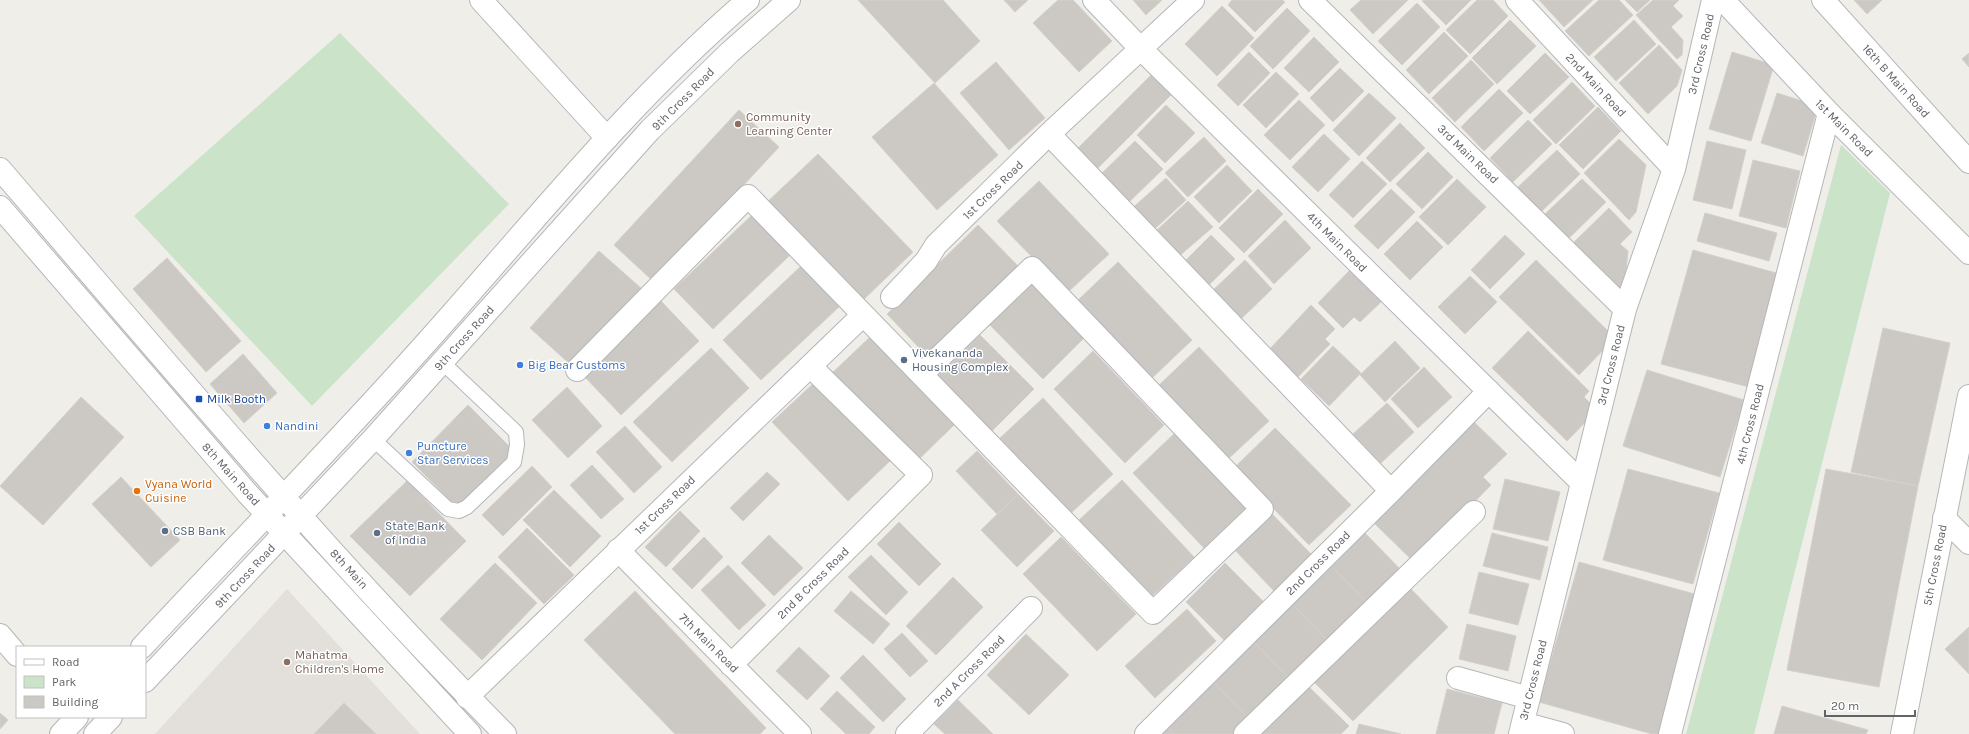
<svg xmlns="http://www.w3.org/2000/svg" width="1969" height="734" viewBox="0 0 1969 734" font-family="Karla,sans-serif">
  <style>
    .education { fill: #e3dfda }
    .green { fill: #cbe4c9 }
    .building { fill: #ccc9c5; stroke: #d4cfc8 }
    .lines { fill: none; stroke-linecap: round; stroke-linejoin: round }
    .service-casing { stroke: #b4b6b9; stroke-width: 16 }
    .minor-casing { stroke: #b4b6b9; stroke-width: 24 }
    .secondary-casing { stroke: #b3b6b9; stroke-width: 24 }
    .service { stroke: #fff; stroke-width: 14 }
    .minor { stroke: #fff; stroke-width: 22 }
    .secondary { stroke: #fff; stroke-width: 22 }
    .education-dot { fill: #8d6e63; stroke: #fff; stroke-width: 1.5 }
    .service-dot { fill: #5c6f8a; stroke: #fff; stroke-width: 1.5 }
    .shop-dot { fill: #3f7fe0; stroke: #fff; stroke-width: 1.5 }
    .transit-dot { fill: #1a4fb4; stroke: #fff; stroke-width: 1.5 }
    .food-dot { fill: #e8710a; stroke: #fff; stroke-width: 1.5 }
    .labels { text-anchor: middle; stroke-width: 3; stroke-linejoin: round; paint-order: stroke }
    .street-label { font-size: 12px; fill: #606467; stroke: #fff }
    .education-label { font-size: 12px; fill: #785e54; stroke: #fff; text-anchor: start }
    .service-label { font-size: 12px; fill: #4e5e75; stroke: #fff; text-anchor: start }
    .shop-label { font-size: 12px; fill: #366cbe; stroke: #fff; text-anchor: start }
    .transit-label { font-size: 12px; fill: #164399; stroke: #fff; text-anchor: start }
    .food-label { font-size: 12px; fill: #c56008; stroke: #fff; text-anchor: start }
  </style>
  <rect width="100%" height="100%" fill="#f0eee9"/>
  <path class="education" d="M287 589 420 734H155Z"/>
  <path class="green" d="M340 33 509 204 312 406 134 216Z
    M1841 145 1890 193 1754 734H1686Z"/>
  <path class="building" d="M858 0H943L980 41 935 83Z
    M1004 0H1028L1015 12Z
    M1058 0H1073L1112 41 1079 72 1033 23Z
    M1133 0H1162L1146 15Z
    M1232 0H1282L1285 2 1255 32 1228 5Z
    M1361 0H1408L1373 34 1350 10Z
    M1424 0H1471L1446 25 1422 1Z
    M1477 0H1493L1508 16 1470 54 1446 30Z
    M1539 0H1593L1564 27Z
    M1599 0H1619L1633 15 1589 56 1565 31Z
    M1625 0H1650L1637 12Z
    M1653 0H1679L1673 6 1683 16 1671 27 1683 40 1682 55 1677 59 1636 15Z
    M1854 0H1882L1867 14Z
    M1417 3 1440 27 1402 65 1378 41Z
    M1222 6 1254 38 1217 76 1185 44Z
    M1287 8 1310 31 1273 69 1250 46Z
    M1510 20 1536 46 1497 84 1472 58Z
    M1634 20 1656 44 1616 81 1594 57Z
    M1444 32 1468 56 1429 94 1406 70Z
    M1314 37 1339 62 1309 92 1284 68Z
    M1659 45 1682 70 1677 86 1648 114 1619 83Z
    M1249 52 1270 73 1238 106 1217 85Z
    M1732 52 1774 65 1751 141 1709 129Z
    M1545 53 1569 77 1530 114 1507 91Z
    M1969 53V67L1962 59Z
    M1471 60 1494 84 1455 122 1432 98Z
    M996 62 1045 118 1009 150 960 93Z
    M1340 68 1364 91 1333 122 1310 98Z
    M1276 72 1299 94 1266 128 1243 105Z
    M1151 75 1171 95 1096 170 1076 150Z
    M1572 82 1595 106 1556 144 1533 120Z
    M934 83 998 155 937 210 872 137Z
    M1499 89 1523 113 1484 151 1461 127Z
    M1369 93 1396 118 1359 156 1333 130Z
    M1777 93 1818 106 1803 156 1761 143Z
    M1299 100 1325 125 1290 160 1264 135Z
    M1166 105 1195 133 1165 163 1137 135Z
    M1598 107 1621 131 1583 169 1559 145Z
    M739 110 779 147 654 282 614 245Z
    M1528 120 1552 144 1513 182 1490 158Z
    M1400 123 1425 148 1390 182 1366 158Z
    M1324 134 1350 159 1318 192 1292 167Z
    M1204 137 1226 161 1188 197 1165 173Z
    M1619 139 1646 165 1636 212 1629 220 1584 173Z
    M1135 141 1163 169 1126 205 1098 177Z
    M1707 141 1746 150 1732 209 1693 200Z
    M1557 150 1580 174 1541 212 1517 188Z
    M1428 152 1453 177 1422 209 1396 184Z
    M818 154 913 252 859 304 763 206Z
    M1753 160 1800 171 1786 228 1739 216Z
    M1362 161 1387 184 1353 218 1329 195Z
    M1227 165 1252 191 1219 223 1194 197Z
    M1166 178 1186 200 1148 235 1128 212Z
    M1457 179 1486 207 1448 245 1419 217Z
    M1582 179 1606 202 1567 240 1543 216Z
    M1039 181 1109 254 1067 293 997 221Z
    M1258 189 1283 214 1244 253 1219 228Z
    M1391 189 1415 212 1378 249 1354 226Z
    M1188 201 1213 227 1178 257 1155 232Z
    M1609 208 1632 232 1620 244 1628 251 1624 290 1619 295 1570 246Z
    M1705 213 1777 233 1769 261 1697 241Z
    M752 215 790 255 713 329 674 289Z
    M1285 220 1311 248 1274 284 1248 256Z
    M1417 221 1443 247 1410 280 1384 254Z
    M978 225 1019 267 927 356 887 314Z
    M1211 235 1235 259 1207 287 1183 263Z
    M1505 235 1525 254 1490 289 1471 270Z
    M1693 250 1780 274 1749 387 1661 364Z
    M599 251 642 289 572 366 530 328Z
    M167 258 241 341 206 372 133 289Z
    M1245 260 1272 289 1239 321 1211 292Z
    M1536 260 1615 338 1579 375 1499 297Z
    M1118 262 1192 340 1150 380 1076 302Z
    M801 266 840 306 761 380 723 340Z
    M1350 270 1382 301 1360 322 1354 317 1343 328 1318 303Z
    M1470 276 1497 302 1465 334 1438 307Z
    M1031 283 1084 338 1043 379 989 324Z
    M660 300 699 341 621 415 583 375Z
    M1311 305 1335 329 1325 339 1330 344 1294 381 1266 353Z
    M1883 328 1950 343 1918 486 1851 472Z
    M1528 331 1589 391 1584 397 1597 410 1567 441 1492 368Z
    M980 335 1034 389 992 431 938 376Z
    M870 337 955 424 914 464 829 376Z
    M1395 341 1420 368 1385 402 1360 375Z
    M1333 346 1361 373 1329 406 1301 379Z
    M1199 347 1269 421 1226 461 1156 388Z
    M711 348 749 388 672 462 633 422Z
    M1093 351 1164 425 1125 463 1054 389Z
    M243 354 277 393 244 423 210 384Z
    M1424 367 1452 397 1418 428 1391 399Z
    M1647 370 1744 400 1720 477 1623 446Z
    M815 382 891 460 848 501 772 422Z
    M567 387 602 426 568 458 532 420Z
    M81 397 124 437 43 525 0 486Z
    M1043 398 1113 474 1070 514 1000 438Z
    M1387 403 1414 432 1381 463 1353 434Z
    M468 405 519 456 463 513 412 462Z
    M1473 421 1507 454 1483 477 1491 485 1415 563 1373 522Z
    M625 426 662 467 634 493 596 452Z
    M1275 428 1351 505 1309 545 1234 468Z
    M1178 430 1249 505 1204 548 1133 473Z
    M977 451 1018 494 997 514 956 471Z
    M592 465 624 499 601 519 570 485Z
    M532 466 552 487 503 536 482 515Z
    M1628 469 1719 493 1693 584 1603 560Z
    M1826 469 1918 486 1879 687 1787 670Z
    M767 472 780 484 743 521 730 508Z
    M121 477 180 540 151 567 92 504Z
    M1505 479 1560 492 1548 541 1493 529Z
    M1122 480 1194 557 1150 598 1078 521Z
    M407 481 466 541 410 596 350 536Z
    M554 490 601 536 570 567 523 520Z
    M1018 494 1054 531 1017 567 981 530Z
    M680 511 700 531 666 567 645 547Z
    M1270 512 1312 555 1274 591 1233 548Z
    M899 522 941 564 919 586 877 544Z
    M527 528 574 575 544 604 498 557Z
    M1363 531 1403 572 1369 605 1329 564Z
    M1492 533 1548 547 1540 580 1483 566Z
    M769 535 803 568 774 596 741 563Z
    M704 537 723 557 692 589 672 569Z
    M1061 537 1136 614 1097 651 1023 574Z
    M871 555 908 592 886 615 848 577Z
    M1579 562 1698 595 1659 734H1652L1539 702Z
    M495 563 537 603 482 660 440 619Z
    M1225 563 1264 602 1225 641 1186 602Z
    M1329 564 1369 605 1330 643 1291 603Z
    M728 565 766 605 739 630 701 590Z
    M1479 572 1529 584 1518 625 1469 613Z
    M953 577 983 607 936 655 906 626Z
    M1407 585 1448 627 1353 721 1312 680Z
    M635 591 766 728 760 734H675L584 640Z
    M851 591 890 624 873 644 834 611Z
    M1291 603 1330 643 1292 681 1252 640Z
    M1187 609 1216 641 1155 698 1125 666Z
    M1467 624 1516 636 1508 671 1459 659Z
    M1969 627V674L1945 649Z
    M902 633 928 661 910 677 884 649Z
    M1026 634 1069 675 1029 715 987 675Z
    M1252 640 1292 681 1251 721 1211 680Z
    M799 647 830 676 807 700 776 671Z
    M863 655 906 699 883 722 840 678Z
    M1211 680 1251 721 1237 734H1174L1165 725Z
    M1306 684 1349 726 1341 734H1256Z
    M1447 689 1502 703 1494 734H1436Z
    M837 691 875 727 869 734H846L820 709Z
    M958 700 993 734H945L934 724Z
    M344 703 376 734H314Z
    M1782 706 1868 730 1866 734H1774Z
    M0 713 8 720 0 729Z
    M1359 724 1401 734H1356Z
    M1165 725 1174 734H1156Z"/>
  <g class="lines">
    <g class="service-casing">
      <path id="service" d="M373 439 448 509 459 511 467 507 514 462 517 445 516 432 443 363"/>
    </g>
    <g class="minor-casing">
      <path id="minor" d="M481 0 607 138
        M1094 0 1140 48 1582 483
        M1193 0 1049 134 1391 491
        M1310 0 1625 309
        M1517 0 1674 169
        M1723 0 1829 113 1969 253
        M1823 0 1969 162
        M892 297 926 261 936 245 1049 134
        M577 370 748 196 1153 613 1262 509 1032 268 922 374
        M1944 518 1969 543
        M618 550 800 734
        M0 635 17 655
        M731 665 921 475 810 366
        M1458 678 1529 698
        M467 697 863 315
        M1523 723 1563 734
        M907 734 1031 608
        M1146 734 1391 491 1489 391
        M1245 734 1474 512
        M1520 734 1625 309 1674 169 1713 0
        M1670 734 1829 113
        M1902 734 1969 396"/>
    </g>
    <g class="secondary-casing">
      <path id="secondary" d="M0 169C165 360 327 555 505 734
        M0 207 248 494 470 734
        M142 647C236 546 333 447 425 344 530 227 628 103 748 0
        M145 681 373 439 650 130 730 52 789 0
        M61 734 77 717
        M95 734 111 717"/>
    </g>
    <use href="#service" class="service"/>
    <use href="#minor" class="minor"/>
    <use href="#secondary" class="secondary"/>
  </g>
  <g class="education-dot">
    <circle cx="738" cy="124" r="4"/>
    <circle cx="287" cy="662" r="4"/>
  </g>
  <g class="service-dot">
    <circle cx="904" cy="360" r="4"/>
    <circle cx="165" cy="531" r="4"/>
    <circle cx="377" cy="533" r="4"/>
  </g>
  <g class="shop-dot">
    <circle cx="520" cy="365" r="4"/>
    <circle cx="267" cy="426" r="4"/>
    <circle cx="409" cy="453" r="4"/>
  </g>
  <rect class="transit-dot" x="195" y="395" width="8" height="8" rx="2"/>
  <circle class="food-dot" cx="137" cy="491" r="4"/>
  <g class="labels">
    <g class="street-label">
      <text transform="translate(1701 54) rotate(-77)" y="4">3rd Cross Road</text>
      <text transform="translate(1896 81) rotate(48)" y="4">16th B Main Road</text>
      <text transform="translate(1596 85) rotate(47)" y="4">2nd Main Road</text>
      <text transform="translate(683 99) rotate(-45)" y="4">9th Cross Road</text>
      <text transform="translate(1844 128) rotate(45)" y="4">1st Main Road</text>
      <text transform="translate(1468 154) rotate(44)" y="4">3rd Main Road</text>
      <text transform="translate(993 190) rotate(-44)" y="4">1st Cross Road</text>
      <text transform="translate(1337 242) rotate(45)" y="4">4th Main Road</text>
      <text transform="translate(464 338) rotate(-48)" y="4">9th Cross Road</text>
      <text transform="translate(1611 365) rotate(-76)" y="4">3rd Cross Road</text>
      <text transform="translate(1750 424) rotate(-76)" y="4">4th Cross Road</text>
      <text transform="translate(231 474) rotate(48)" y="4">8th Main Road</text>
      <text transform="translate(665 505) rotate(-44)" y="4">1st Cross Road</text>
      <text transform="translate(1318 563) rotate(-45)" y="4">2nd Cross Road</text>
      <text transform="translate(1935 565) rotate(-79)" y="4">5th Cross Road</text>
      <text transform="translate(349 569) rotate(47)" y="4">8th Main</text>
      <text transform="translate(245 576) rotate(-47)" y="4">9th Cross Road</text>
      <text transform="translate(813 583) rotate(-45)" y="4">2nd B Cross Road</text>
      <text transform="translate(709 643) rotate(45)" y="4">7th Main Road</text>
      <text transform="translate(969 671) rotate(-45)" y="4">2nd A Cross Road</text>
      <text transform="translate(1533 680) rotate(-76)" y="4">3rd Cross Road</text>
    </g>
    <g class="education-label">
      <text x="746" y="121">Community<tspan x="746" dy="14">Learning Center</tspan></text>
      <text x="295" y="659">Mahatma<tspan x="295" dy="14">Children's Home</tspan></text>
    </g>
    <g class="service-label">
      <text x="912" y="357">Vivekananda<tspan x="912" dy="14">Housing Complex</tspan></text>
      <text x="385" y="530">State Bank<tspan x="385" dy="14">of India</tspan></text>
      <text x="173" y="535">CSB Bank</text>
    </g>
    <g class="shop-label">
      <text x="528" y="369">Big Bear Customs</text>
      <text x="275" y="430">Nandini</text>
      <text x="417" y="450">Puncture<tspan x="417" dy="14">Star Services</tspan></text>
    </g>
    <g class="transit-label">
      <text x="207" y="403">Milk Booth</text>
    </g>
    <g class="food-label">
      <text x="145" y="488">Vyana World<tspan x="145" dy="14">Cuisine</tspan></text>
    </g>
  </g>
  <rect x="16" y="646" width="130" height="72" fill="#ffffff" stroke="#bfc1c2"/>
  <rect x="24" y="659" width="20" height="6" fill="#ffffff" stroke="#bfc1c2"/>
  <text x="52" y="666" font-size="12" fill="#606467">Road</text>
  <rect x="24" y="676" width="20" height="12" fill="#cbe4c9" stroke="#bfc1c2"/>
  <text x="52" y="686" font-size="12" fill="#606467">Park</text>
  <rect x="24" y="696" width="20" height="12" fill="#ccc9c5" stroke="#bfc1c2"/>
  <text x="52" y="706" font-size="12" fill="#606467">Building</text>
  <path d="M1825 710v6h90v-6" fill="none" stroke="#606467" stroke-width="2"/>
  <text x="1831" y="710" font-size="12" fill="#606467" stroke="#ffffff" stroke-width="3" paint-order="stroke">20 m</text>
</svg>
